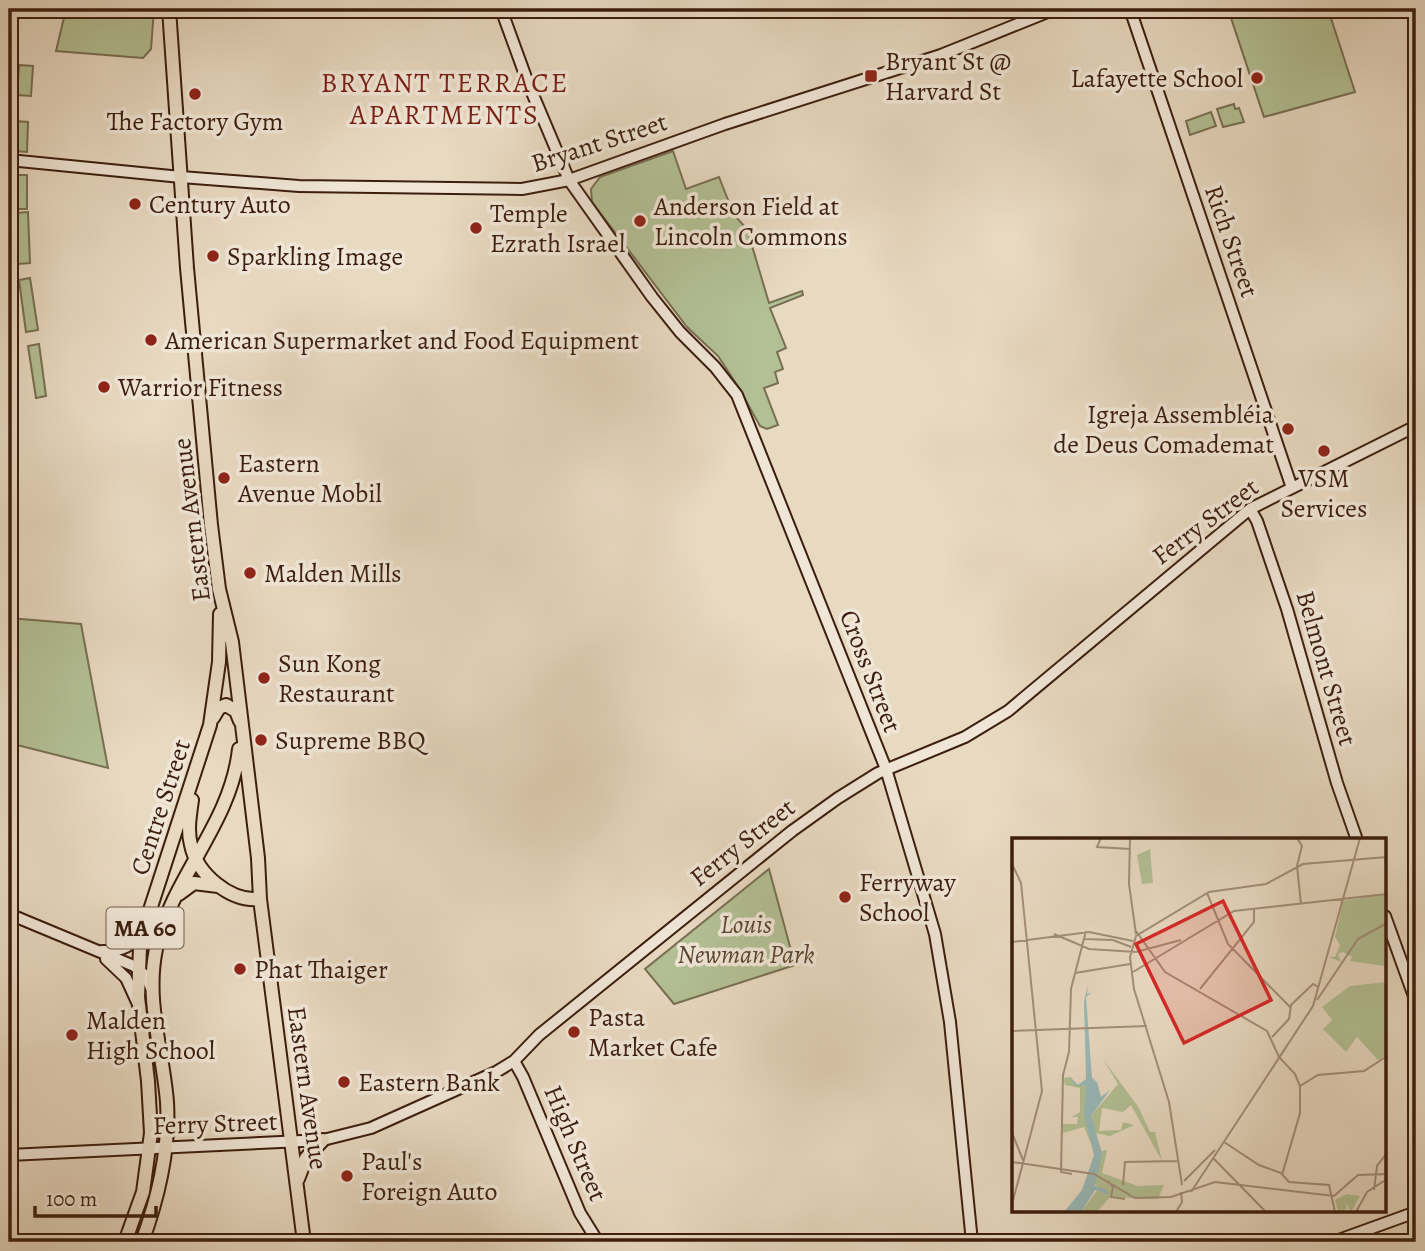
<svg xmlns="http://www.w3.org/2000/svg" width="1425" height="1251" viewBox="0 0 1425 1251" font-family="Alegreya,serif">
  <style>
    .green { fill: #b3c095; stroke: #786f52; stroke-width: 2 }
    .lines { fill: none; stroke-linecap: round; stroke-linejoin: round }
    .secondary-casing { stroke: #3c1e0e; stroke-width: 14 }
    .primary-casing { stroke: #3c1e0e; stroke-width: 16 }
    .secondary { stroke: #f0e6d7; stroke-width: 10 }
    .primary { stroke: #e8d9c1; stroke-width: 12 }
    .poi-dot { fill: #8f2418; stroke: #f0e6d7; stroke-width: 2.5 }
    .labels { text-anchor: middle; stroke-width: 7; stroke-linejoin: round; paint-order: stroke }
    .shield { fill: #f0e6d7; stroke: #725a4a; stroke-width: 2 }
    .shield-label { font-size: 24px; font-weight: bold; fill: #3c1e0e }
    .poi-label { font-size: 26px; fill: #3c1e0e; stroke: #f0e6d7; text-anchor: start }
    .street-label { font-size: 26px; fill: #3c1e0e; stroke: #f0e6d7 }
    .park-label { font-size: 26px; font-style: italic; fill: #5a4630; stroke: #f0e6d7 }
    .neighbourhood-label { font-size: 28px; letter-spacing: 2px; fill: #7a1f14; stroke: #f0e6d7 }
    .inset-road { fill: none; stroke: #a38e79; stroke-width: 2 }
    .view { fill: #d62828; fill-opacity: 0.15; stroke: #d62828; stroke-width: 3.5 }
    .inset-edge { fill: none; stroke: #3c1e0e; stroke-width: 3.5 }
  </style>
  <rect width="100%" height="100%" fill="#e8d9c1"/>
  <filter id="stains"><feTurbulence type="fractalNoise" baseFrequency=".00286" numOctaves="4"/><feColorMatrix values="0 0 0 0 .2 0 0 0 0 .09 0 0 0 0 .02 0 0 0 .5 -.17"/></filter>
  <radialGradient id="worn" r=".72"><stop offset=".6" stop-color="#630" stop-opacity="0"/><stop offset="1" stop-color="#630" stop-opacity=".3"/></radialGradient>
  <path class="green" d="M66 9H154L151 49 143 58 56 51Z
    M1228 9H1328L1355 92 1264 117Z
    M19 65 33 66 31 96 17 95Z
    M1234 104 1235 109 1239 108 1244 122 1223 127 1217 109Z
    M1211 112 1216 126 1190 135 1186 121Z
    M15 121 28 122 27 152 13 151Z
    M673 151 686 189 719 177 734 215 747 229 769 303 802 291 803 295 770 308 786 348 777 352 783 369 775 372 778 383 764 388 778 425 767 429 760 426 739 388 718 356 687 327 592 202 591 189 600 177Z
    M16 175H27V209H15Z
    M28 212 30 263 18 264 16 213Z
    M30 278 38 330 26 332 19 280Z
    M39 344 46 396 36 398 28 346Z
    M9 618 81 624 108 768 9 743Z
    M769 869 795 965 674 1004 645 969Z"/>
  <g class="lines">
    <g class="secondary-casing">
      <path id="secondary" d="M501 9 528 83 569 180 652 297 680 332 715 367 737 395 886 769 935 934 950 1022 972 1242
        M1130 9 1292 488
        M9 160 181 177 299 186 522 189 569 180 725 124 941 55 1055 9
        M1250 509 1257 521 1287 609 1337 783 1357 840
        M9 914 134 966 146 976 152 990
        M1385 916 1416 1002
        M102 951C121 952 134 946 144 929
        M106 959 126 978 137 1002
        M514 1061 523 1077 580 1213 598 1242
        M9 1155 323 1140 371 1128 496 1072 514 1061 539 1035 792 831 838 798 878 773 965 737 1008 711 1250 509 1416 426
        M1333 1242 1416 1212"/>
    </g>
    <g class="primary-casing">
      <path id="primary" d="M169 9 187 268 211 525 219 589 232 642 258 858 260 899 304 1242
        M213 718 219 708 226 705 236 711 240 721
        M192 800C190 815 187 830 191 845 197 874 230 902 260 899
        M179 894 194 883 218 886
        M298 1179 306 1158 323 1140
        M125 1242 143 1192 151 1133 148 1081 138 997 140 948 149 913 210 725 219 662 220 614
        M142 1242C158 1198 170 1150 167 1102 163 1051 145 1001 156 949 172 877 231 824 239 749"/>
    </g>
    <use href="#secondary" class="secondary"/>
    <use href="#primary" class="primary"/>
  </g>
  <g class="poi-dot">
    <rect x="864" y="69" width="14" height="14" rx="3.5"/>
    <circle cx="1257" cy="78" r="7"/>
    <circle cx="195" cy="94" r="7"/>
    <circle cx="135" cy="204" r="7"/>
    <circle cx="640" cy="221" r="7"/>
    <circle cx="476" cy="228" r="7"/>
    <circle cx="213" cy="256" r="7"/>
    <circle cx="151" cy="340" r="7"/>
    <circle cx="104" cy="387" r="7"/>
    <circle cx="1288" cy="429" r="7"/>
    <circle cx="1324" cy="451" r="7"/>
    <circle cx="224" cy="478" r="7"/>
    <circle cx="250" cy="573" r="7"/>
    <circle cx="264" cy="678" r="7"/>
    <circle cx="261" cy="740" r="7"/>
    <circle cx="845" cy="897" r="7"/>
    <circle cx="240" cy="969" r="7"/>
    <circle cx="574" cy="1032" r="7"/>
    <circle cx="72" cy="1035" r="7"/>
    <circle cx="344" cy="1082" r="7"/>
    <circle cx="347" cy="1176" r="7"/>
  </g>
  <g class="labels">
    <rect class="shield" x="106.5" y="907.5" width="77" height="41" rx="5"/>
    <g class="shield-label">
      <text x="145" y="936">MA 60</text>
    </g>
    <g class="poi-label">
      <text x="885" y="70">Bryant St @<tspan x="885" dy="30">Harvard St</tspan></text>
      <text x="1243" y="87" text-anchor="end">Lafayette School</text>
      <text x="195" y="130" text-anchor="middle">The Factory Gym</text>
      <text x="149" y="213">Century Auto</text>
      <text x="654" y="215">Anderson Field at<tspan x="654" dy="30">Lincoln Commons</tspan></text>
      <text x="490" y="222">Temple<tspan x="490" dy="30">Ezrath Israel</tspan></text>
      <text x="227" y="265">Sparkling Image</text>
      <text x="165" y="349">American Supermarket and Food Equipment</text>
      <text x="118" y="396">Warrior Fitness</text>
      <text x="1274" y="423" text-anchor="end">Igreja Assembléia<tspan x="1274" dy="30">de Deus Comademat</tspan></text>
      <text x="238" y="472">Eastern<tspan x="238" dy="30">Avenue Mobil</tspan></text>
      <text x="1324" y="487" text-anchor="middle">VSM<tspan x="1324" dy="30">Services</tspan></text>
      <text x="264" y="582">Malden Mills</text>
      <text x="278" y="672">Sun Kong<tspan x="278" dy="30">Restaurant</tspan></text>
      <text x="275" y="749">Supreme BBQ</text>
      <text x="859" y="891">Ferryway<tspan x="859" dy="30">School</tspan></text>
      <text x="254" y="978">Phat Thaiger</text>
      <text x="588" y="1026">Pasta<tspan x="588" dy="30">Market Cafe</tspan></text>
      <text x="86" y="1029">Malden<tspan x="86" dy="30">High School</tspan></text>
      <text x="358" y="1091">Eastern Bank</text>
      <text x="361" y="1170">Paul's<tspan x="361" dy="30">Foreign Auto</tspan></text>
    </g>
    <g class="street-label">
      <text transform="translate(599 142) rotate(-18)" y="9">Bryant Street</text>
      <text transform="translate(1232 241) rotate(71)" y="9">Rich Street</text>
      <text transform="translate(191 520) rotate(-97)" y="9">Eastern Avenue</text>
      <text transform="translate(1205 521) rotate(-37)" y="9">Ferry Street</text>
      <text transform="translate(1327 668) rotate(74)" y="9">Belmont Street</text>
      <text transform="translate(871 671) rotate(69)" y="9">Cross Street</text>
      <text transform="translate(160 807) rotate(-72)" y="9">Centre Street</text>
      <text transform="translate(742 842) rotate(-38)" y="9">Ferry Street</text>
      <text transform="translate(308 1088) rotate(82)" y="9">Eastern Avenue</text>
      <text transform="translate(215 1123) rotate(-2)" y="9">Ferry Street</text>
      <text transform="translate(576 1143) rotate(67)" y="9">High Street</text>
    </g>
    <g class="park-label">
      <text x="746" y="933">Louis<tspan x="746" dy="30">Newman Park</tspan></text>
    </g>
    <g class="neighbourhood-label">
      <text x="445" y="92">BRYANT TERRACE<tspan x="445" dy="32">APARTMENTS</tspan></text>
    </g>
  </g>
  <g transform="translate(1012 838)">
    <rect width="374" height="374" fill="#e8d9c1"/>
    <path d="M138 11 141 45 130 46 125 17ZM374 56 372 128 338 123 340 119 331 114 326 116 329 124 317 119H323L328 107 323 99 331 63ZM374 144V217L366 222 345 199 334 214 311 191 320 182 310 169 338 148ZM91 221 127 270 138 294H143L150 323 119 267 111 274 90 270 87 293 109 292 111 284 122 287 98 298 83 295 79 278 106 246ZM59 239 64 247H74L73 280 80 308 72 289 51 295V286H65L66 279H60L68 274V250L53 247 51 240ZM95 312 90 335 126 348 152 347 146 361 98 359 85 374H69L86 351 82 342 90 313ZM335 356 348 358 339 374 334 364 335 371 326 373 323 362Z" fill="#b3c095"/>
    <path d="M76 146 75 156 80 154 74 159 80 240 85 244 89 259 98 252 79 278 90 315 83 348 94 351 97 357 83 352 69 374H52L70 352 82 317 72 277 74 247 64 248 61 245 58 239 51 240 58 239 66 247 74 241 72 164Z" fill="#98b9b9"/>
    <path class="inset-road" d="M89 0 85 9 118 11M118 0 117 46 124 96M285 0 290 8 285 28 289 66M0 26 9 45 30 253 11 325M195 55 216 106 278 169M124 93 153 134 255 193 267 219 283 236 288 248V275L270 337M77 94 121 103M42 96 77 111 124 114 169 102M73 101 101 102 119 109M0 104 77 94M121 134 222 73 375 56M63 135 118 126M188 151 242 84V71M305 162 346 101 375 85M0 193 135 188M260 199 277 181 279 167 301 146 306 149M288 248 306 237 352 233 375 218M0 295 11 322M212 304 247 327 269 335M201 320 254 374M0 324 82 336 123 360 159 359 203 344 322 358 346 337 375 336M269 335 277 344 317 347 323 374M60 336 49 334 51 237 57 214 59 151 74 93M96 343 101 349 99 359 113 361M172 343 203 312M111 347 113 324 166 323M170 347 157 264 122 151 118 119 124 98 197 54 254 46 291 26 375 19M362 352 365 328 375 315M179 354 301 168 348 0M0 366 11 325M164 374 170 364 169 354M344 374 355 354 375 341"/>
    <path class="view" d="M211 63 259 162 172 205 124 106Z"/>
    <rect width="374" height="374" class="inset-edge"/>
  </g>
  <rect width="1425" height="1251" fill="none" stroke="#e8d9c1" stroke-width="35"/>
  <rect x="10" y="10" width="1404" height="1230" fill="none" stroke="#3c1e0e" stroke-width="3.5"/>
  <rect x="18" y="18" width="1390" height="1216" fill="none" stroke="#3c1e0e" stroke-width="2"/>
  <path d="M35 1206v10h121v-10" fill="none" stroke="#3c1e0e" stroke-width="3.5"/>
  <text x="46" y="1206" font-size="21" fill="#3c1e0e" stroke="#f0e6d7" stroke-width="5" paint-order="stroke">100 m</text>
  <rect width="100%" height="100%" filter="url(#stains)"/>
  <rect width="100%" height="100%" fill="url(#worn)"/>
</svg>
